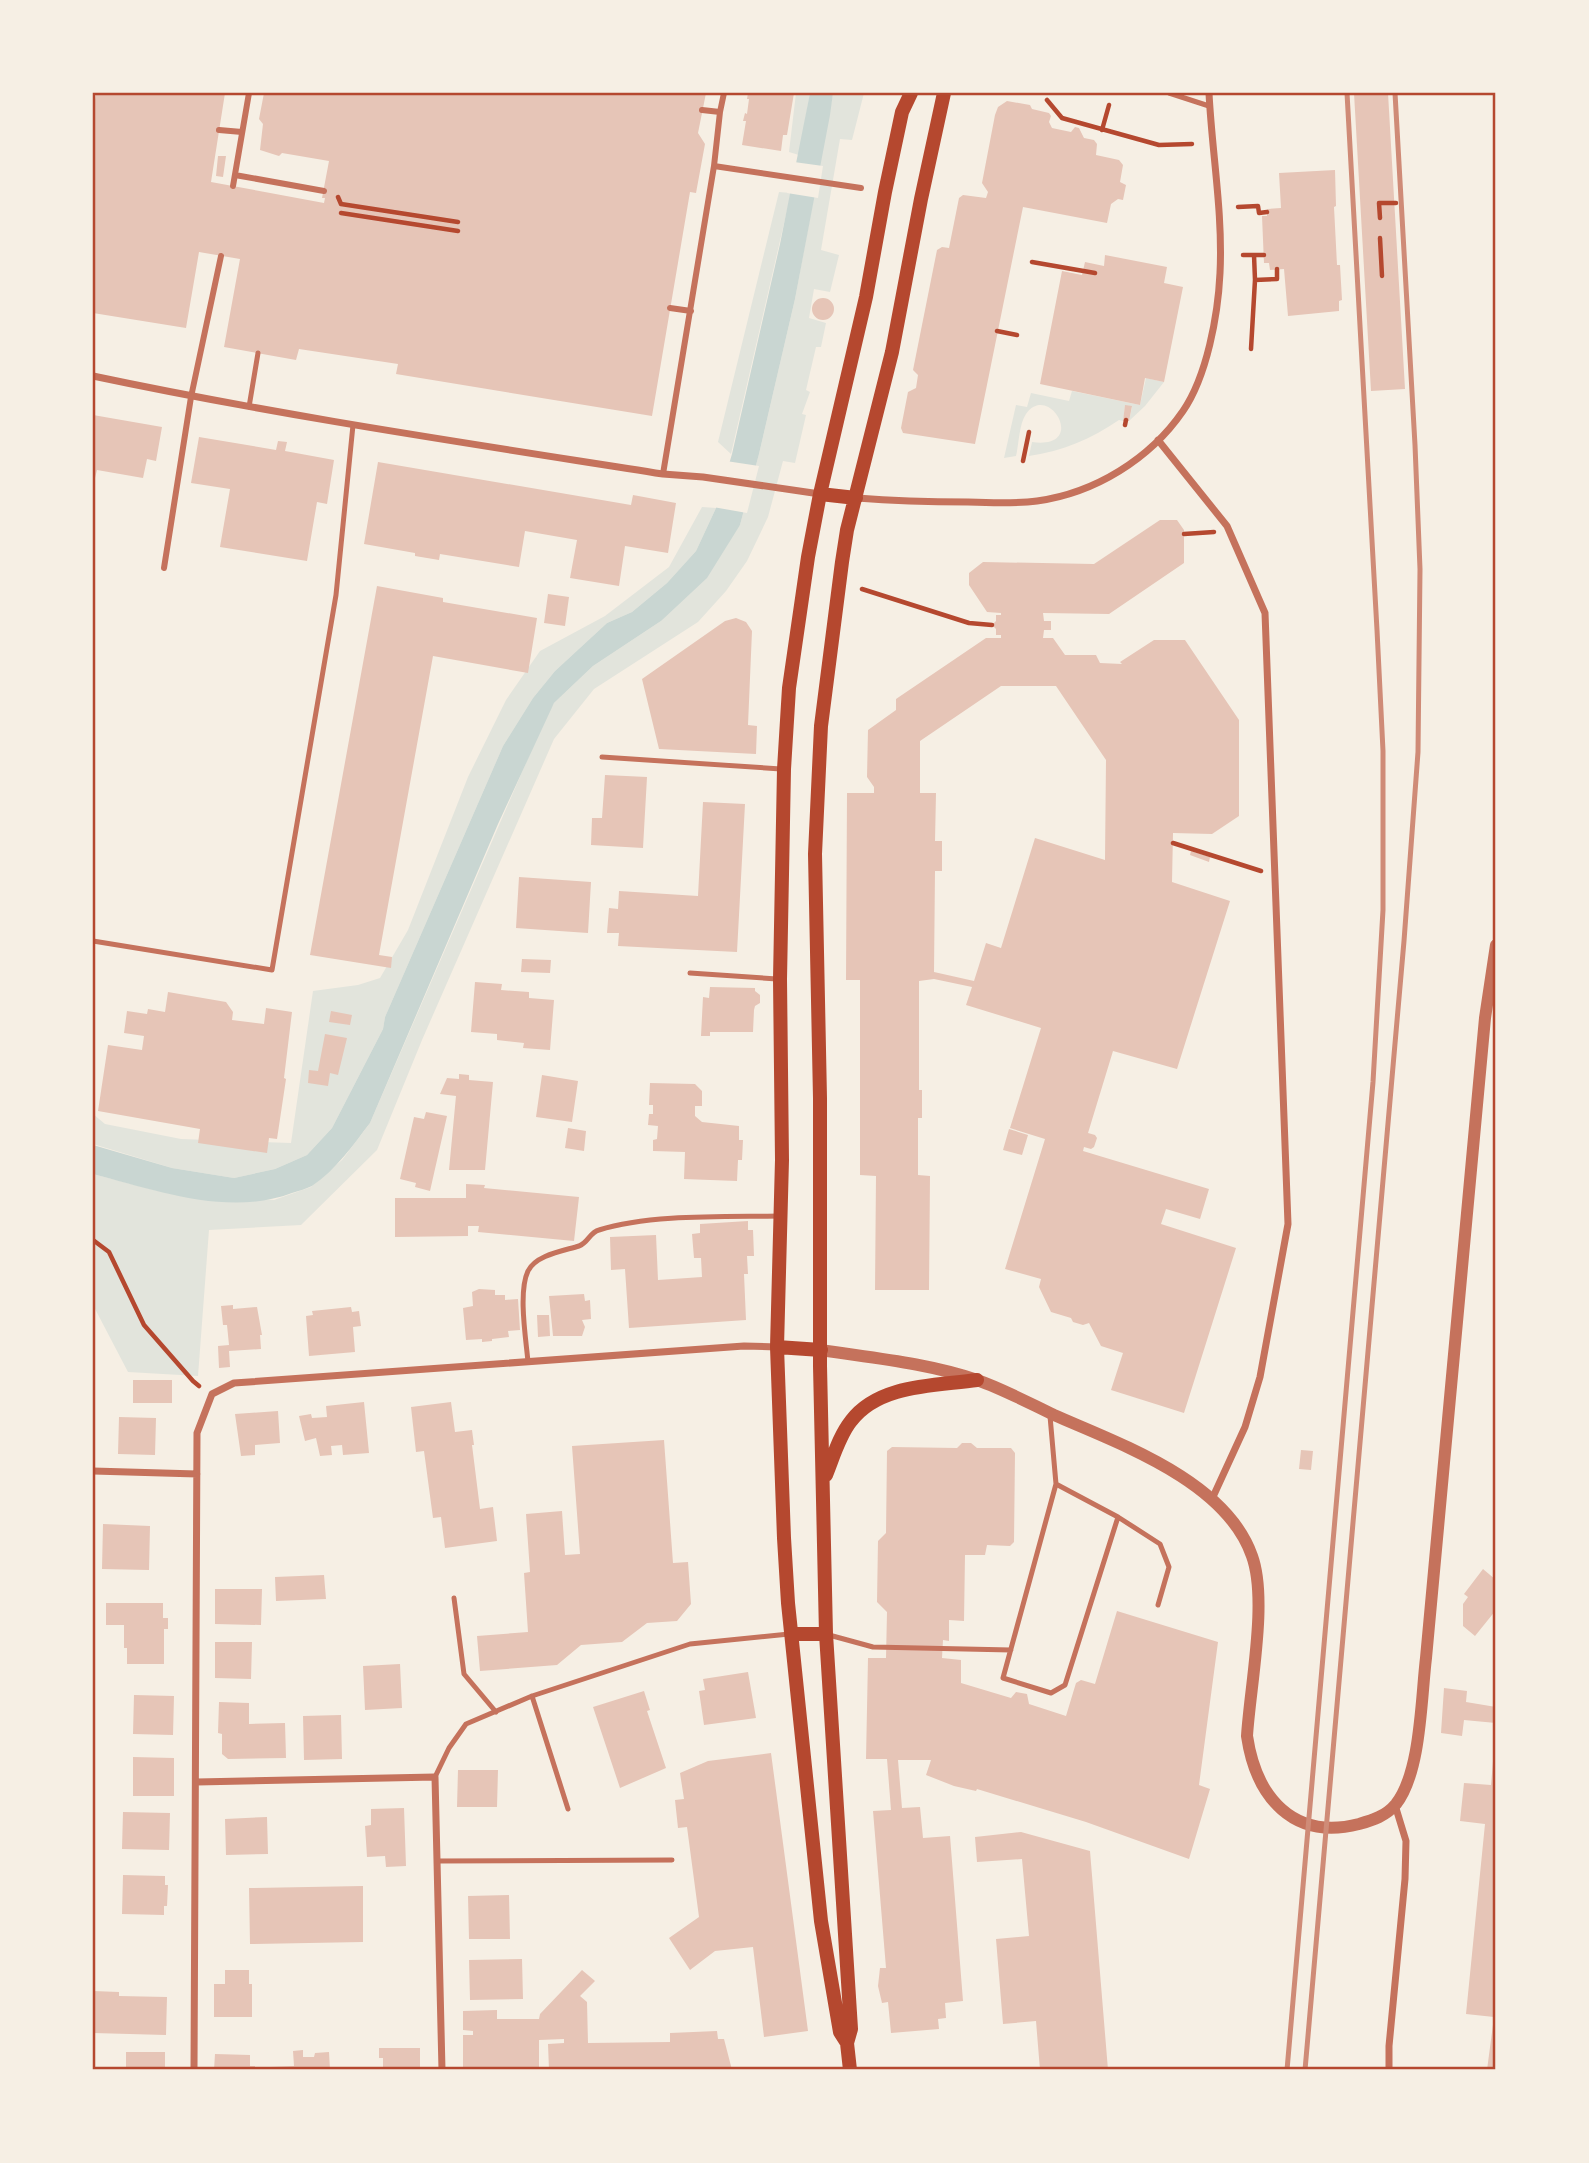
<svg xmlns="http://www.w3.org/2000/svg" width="1589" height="2163" viewBox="0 0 1589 2163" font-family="'Open Sans',sans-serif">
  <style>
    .green { fill: #e2e4dc }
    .water { fill: #c9d6d2 }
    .pier { fill: #f6efe4 }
    .building { fill: #e6c5b7; fill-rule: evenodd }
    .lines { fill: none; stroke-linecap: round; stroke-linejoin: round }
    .path { stroke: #b5482f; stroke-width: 4.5 }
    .service { stroke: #c5725c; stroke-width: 5 }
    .pedestrian { stroke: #c5725c; stroke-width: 6 }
    .minor { stroke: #c5725c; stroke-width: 7 }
    .tertiary { stroke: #c5725c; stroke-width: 12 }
    .secondary { stroke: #b5482f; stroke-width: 14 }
    .rail { stroke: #cf8b77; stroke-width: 5 }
    .neatline { fill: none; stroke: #b5482f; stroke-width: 2.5 }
  </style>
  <rect width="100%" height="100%" fill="#f6efe4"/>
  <path class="green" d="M796 93H810L799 155 789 152Z
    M833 93H864L852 140 840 139 821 250 839 255 830 292 814 289 809 318 826 323 821 347H816L806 390 810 392 802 414 806 415 795 463 783 461 768 517 747 561 726 591 698 622 594 689 554 739 422 1040 377 1150 301 1225 209 1230 198 1376 128 1372 93 1305V1174L158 1191 274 1200 311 1187 342 1160 370 1123 545 719 554 703 593 666 661 621 740 525 759 454 795 299Z
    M779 192 791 193 731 454 718 442Z
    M1146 378 1164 382 1145 406 1129 421 1132 407 1125 406 1123 421 1119 420C1091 439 1063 451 1029 456L1032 442C1089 450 1049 381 1026 414 1019 424 1019 444 1016 456L1004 458 1016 405 1027 407 1031 393 1069 401 1072 391 1140 405Z
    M702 507 716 508 696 551 667 583 632 612 607 623 555 671 533 698 503 746 385 1017 383 1029 332 1128 307 1155 275 1169 234 1178 172 1168 93 1144V1114L105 1124 181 1139 291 1143 313 991 358 985 380 978 408 930 468 777 506 700 540 651 605 616 669 567Z"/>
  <path class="water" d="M810 93H833L830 115 795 299 759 454 740 525 707 578 661 621 593 666 554 703 498 824 370 1123C353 1145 336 1170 312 1186 306 1189 298 1191 292 1193 228 1217 155 1190 93 1174V1145L172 1168 234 1178 275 1169 307 1155 332 1128 383 1029 385 1017 503 746 533 698 555 671 607 623 632 612 667 583 696 551 716 508 732 454 780 244Z"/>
  <path class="pier" d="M794 162 823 166 818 198 787 193Z
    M726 461 759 466 747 513 713 507Z"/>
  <path class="building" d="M96 93H225L211 182 324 203 325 198H322L329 161 282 153 279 156 260 150 263 124 259 119 264 93H706L698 133 705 144 696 193 690 192 652 416 396 374 398 364 299 349 296 360 224 347 240 259 199 252 186 328 93 313V113Z
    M748 93H794L787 135H783L781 151 742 145 746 121H743L745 113 747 114 749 99H747Z
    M1354 93H1388L1405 389 1371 391Z
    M1007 101 1030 105 1032 109 1049 113 1051 116 1049 122 1052 128 1071 132 1075 127 1079 128 1084 138 1094 140 1097 144 1096 155 1119 160 1123 165 1120 182 1126 185 1123 200 1118 199 1111 204 1107 223 1023 207 975 444 903 433 901 428 908 392 916 388 918 375 913 370 937 250 942 247 949 248 959 198 963 195 986 198 988 192 982 183 995 115 998 107Z
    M218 156H226L223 177 216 176Z
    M1335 170 1336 206 1334 207 1337 265H1340L1342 300 1339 301V311L1288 316 1284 269 1270 270 1269 263H1264L1262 216H1267V209L1281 208 1279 173Z
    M1105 255 1167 267 1164 283 1183 287 1164 382 1145 378 1140 405 1040 384 1062 271 1082 275 1085 262 1104 266Z
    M812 309a11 11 0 1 1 22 0a11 11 0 1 1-22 0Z
    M1125 405 1132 406 1129 421H1123Z
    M93 415 162 427 156 461 147 459 143 478 97 470 93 486Z
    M199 437 276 450 278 441 287 442 285 451 334 460 327 504 317 502 307 561 220 547 230 489 191 483Z
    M378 462 631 505 633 495 676 503 668 553 625 546 619 586 570 578 577 540 525 531 519 567 440 554 439 560 415 556V553L364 544Z
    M1160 520H1177L1184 530V563L1109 614 1043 613 1044 621H1051V630H1044L1043 638H1053L1065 655H1096L1100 663 1122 664 1120 662 1154 640H1185L1239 720V816L1212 834 1173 833 1172 882 1230 901 1177 1069 1113 1051 1088 1133 1095 1135 1097 1138 1094 1147 1091 1149 1084 1147 1083 1151 1209 1189 1200 1219 1166 1209 1161 1224 1236 1248 1184 1413 1111 1390 1123 1353 1101 1346 1089 1323 1083 1325 1073 1322 1071 1318 1051 1312 1039 1287 1041 1279 1005 1269 1045 1139 1010 1128 1041 1028 966 1005 972 987 934 979 919 981V1090H922V1118H918V1175L930 1176 929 1290H875L876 1176 860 1175V980H846L847 793H874V787L867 777 868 730 896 710V699L986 638H1001V635H996V629L992 625 996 621V615H1001V613L987 612 969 585V573L983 562 1094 564ZM1001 686H1056L1106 760 1105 860 1035 838 1001 948 986 943 974 981 934 972 935 871H942V841H935L936 793H920V741Z
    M377 586 443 598V602L537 618 528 673 433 656 379 955 392 957 391 968 310 955Z
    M548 594 569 597 565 626 544 623Z
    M736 618 746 622 752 631 748 725 757 726 756 754 659 749 642 679 725 621Z
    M605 775 647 777 643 848 591 845 592 818H602Z
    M703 802 745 804 737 952 618 946 619 933H607L609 908 618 909 619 891 698 896Z
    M1191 851 1210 857 1209 862 1190 855Z
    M519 877 591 882 588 933 516 928Z
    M522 959 551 960 550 973 521 972Z
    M475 982 502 984 501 990 529 992V998L554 1000 550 1050 523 1048 524 1043 497 1040V1034L471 1032Z
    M710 987 755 988V991L760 995V1003L755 1006 754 1010 753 1032H710V1036H701L703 997 709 998Z
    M168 992 226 1002 233 1012 232 1020 264 1024 266 1008 292 1012 284 1078 286 1079 277 1139 269 1138 267 1153 198 1143 200 1129 98 1111 108 1045 142 1050 144 1036 124 1033 127 1011 147 1014 148 1009 165 1012Z
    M331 1011 352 1015 350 1025 329 1022Z
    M325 1034 347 1038 338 1075 330 1073 328 1086 308 1083 309 1070 318 1071Z
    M459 1074 469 1075V1080L493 1082 485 1170H449L456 1096 440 1094 447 1078 459 1079Z
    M542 1075 578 1081 572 1122 536 1117Z
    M650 1083 695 1084 702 1091V1106H695V1116L702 1122 739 1126V1140H743L742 1160H738L737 1181 684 1179 685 1152 653 1151V1140L657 1139 658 1126 648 1125 649 1114H653V1105H649Z
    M426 1112 447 1116 430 1191 415 1187 416 1183 400 1179 414 1117 424 1119Z
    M568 1128 586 1131 584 1151 565 1148Z
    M1009 1129 1028 1135 1022 1155 1003 1150Z
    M466 1184 485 1185 484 1188 579 1197 574 1241 478 1232 479 1226H468V1236L395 1237V1198H466Z
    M748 1221V1230H753L754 1256H747L748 1274H744L746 1320 629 1328 625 1269 611 1270 610 1237 656 1235 658 1280 702 1277 701 1258H694L692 1234 700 1233V1224Z
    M479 1289 495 1290V1295H505V1300L518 1299 520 1330 508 1331 509 1337 492 1339V1341L482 1342V1339L466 1340 463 1308 473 1306 472 1292Z
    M584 1294 585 1301 590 1300 591 1319 582 1320 585 1327 582 1336H553L549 1296Z
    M233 1305V1309L257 1307 262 1335H260L261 1349 229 1351 230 1367 219 1368 218 1346 229 1345 227 1325H223L221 1306Z
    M351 1307 352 1312 359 1311 361 1326 353 1327 355 1352 309 1356 306 1316 313 1315 312 1311Z
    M537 1315H549L550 1336 538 1337Z
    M133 1380H172V1403H133Z
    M364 1402 369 1453 343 1455 342 1445 331 1446 332 1455 320 1456 316 1438 305 1441 299 1416 311 1414 312 1418 327 1417 326 1406Z
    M451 1402 455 1432 472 1430 474 1445H472L480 1509 493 1507 497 1541 445 1548 441 1517 433 1518 424 1451 416 1452 411 1407Z
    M278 1411 280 1443 255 1445V1455L241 1456 235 1414Z
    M119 1417 156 1418 155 1455 118 1454Z
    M664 1440 673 1563 688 1562 691 1604 677 1621 647 1623 622 1642 581 1645 557 1665 480 1671 477 1636 528 1632 524 1573 530 1572 526 1514 562 1511 565 1555 580 1554 572 1446Z
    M962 1443H971L977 1448H1011L1015 1453 1014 1542 1010 1546 987 1545 985 1555H965L964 1621 949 1620V1641L943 1640 942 1658 961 1660V1683L1011 1698 1016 1692 1027 1694 1029 1704 1066 1716 1076 1683 1081 1680 1095 1684 1117 1611 1218 1642 1199 1785 1210 1789 1189 1859 1086 1822 977 1789 976 1791 954 1786 926 1775 931 1760H898L902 1808 920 1807 923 1838 950 1836 963 2001 945 2003 946 2018 938 2019 939 2029 891 2033 888 2002 882 2003 878 1986 880 1968H886L873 1811 891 1810 887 1759H866L868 1658H886L887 1612 877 1602 878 1541 886 1533 887 1451 892 1447 957 1448Z
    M1301 1450 1313 1451 1311 1470 1299 1469Z
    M103 1524 150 1526 149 1570 102 1569Z
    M1483 1569 1496 1580V1610L1475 1636 1463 1626V1604L1468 1597 1464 1594Z
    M324 1575 326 1599 276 1601 275 1577Z
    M215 1589H262L261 1625 215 1624Z
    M106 1603H163V1618H168V1629H164V1664H127V1648H124V1625H106Z
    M215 1642H252L251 1679 215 1678Z
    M400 1664 402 1708 365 1710 363 1666Z
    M748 1672 756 1718 704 1725 699 1691 705 1690 703 1679Z
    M1444 1688 1467 1691 1466 1702 1496 1707V1723L1464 1720 1462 1736 1441 1733Z
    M644 1691 650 1710 647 1711 666 1768 620 1788 593 1707Z
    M134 1695 174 1696 173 1735 133 1734Z
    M219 1702 249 1703V1724L285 1723 286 1758 228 1759 222 1754V1734L218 1733Z
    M341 1715 342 1759 304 1760 303 1716Z
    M1494 1750H1496V2070H1487L1494 2017 1466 2014 1485 1824 1460 1821 1464 1783 1491 1785Z
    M771 1753 808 2031 764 2037 753 1947 715 1951 690 1970 669 1938 699 1917 687 1827 678 1828 675 1800 684 1799 680 1773 708 1761Z
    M133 1757 174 1758V1796H133Z
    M458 1770H498L497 1807H457Z
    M404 1808 406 1866 386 1867 385 1856 367 1857 365 1826 371 1825V1809Z
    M123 1812 170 1813 169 1850 122 1849Z
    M267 1817 268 1854 226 1855 225 1819Z
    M1021 1832 1090 1851 1108 2070H1040L1036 2021 1003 2024 996 1939 1029 1936 1022 1859 977 1862 975 1837Z
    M123 1875 165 1876V1885H168L167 1906H164V1915L122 1914Z
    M363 1886V1942L250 1944 249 1888Z
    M509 1895 510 1939H469L468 1896Z
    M522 1959 523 1999 470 2000 469 1960Z
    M225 1970H249V1984H252V2017H214V1984H225Z
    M582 1970 595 1981 580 1996 587 2002 588 2043 670 2042V2033L717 2031 718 2039H724L732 2070H549L548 2044 564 2043V2039L539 2040V2070H463V2035H473V2031L463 2030V2011L497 2010V2019H539L540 2014Z
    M93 1991 119 1992V1996L167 1997 166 2035 93 2033Z
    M379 2048H420V2070H383V2058H379Z
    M303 2050V2057H314L315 2053 329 2052 330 2070H271L270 2067 294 2066 293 2051Z
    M126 2052H165V2070H126Z
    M215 2054 250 2055V2066H255V2070H214Z"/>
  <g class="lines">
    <path class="path" d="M1047 100 1062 118 1159 145 1192 144
      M1102 130 1109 105
      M338 197 341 204 458 222
      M1238 207 1258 206 1259 213 1267 212
      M341 213 458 231
      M1380 218 1379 203H1396
      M1380 238 1382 276
      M1243 255H1264
      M1254 255 1255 280
      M1032 262 1095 273
      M997 331 1017 335
      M1251 349 1255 280 1277 279V269
      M1125 425 1126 420
      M1023 461 1029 432
      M1184 534 1214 532
      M862 589 969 623 992 625
      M1173 843 1261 871
      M93 1240 109 1252 144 1325 193 1381 199 1386"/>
    <path class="service" d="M1169 93 1209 106
      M249 407 258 353
      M602 757 781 769
      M93 941 272 970 336 595 353 425
      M690 973 777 979
      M528 1362C526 1339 518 1292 528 1271 536 1255 563 1251 579 1246 588 1243 590 1232 599 1230 650 1214 726 1217 780 1216
      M1050 1416 1056 1484 1003 1678 1051 1693 1065 1685 1118 1517 1056 1484
      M1118 1517 1160 1544 1169 1567 1158 1605
      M454 1598 464 1674 496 1712
      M829 1635 873 1647 1011 1650
      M532 1696 568 1809
      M435 1777 449 1748 466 1724 532 1696 690 1644 789 1634
      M438 1861 672 1860"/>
    <path class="pedestrian" d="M702 110 720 112 714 166 861 188
      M720 112 724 93
      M219 130 242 132
      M235 175 324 191
      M233 186 249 93
      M670 308 691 311
      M663 474 714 166
      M164 568 191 397 221 256"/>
    <path class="minor" d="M93 376C282 416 473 444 663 474L703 477 820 494
      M1158 440 1227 526 1265 613 1288 1224 1260 1377 1245 1427 1212 1499
      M857 498C894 501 931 502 968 502 991 503 1015 504 1037 501 1095 493 1150 459 1183 411 1207 376 1218 315 1220 273 1223 213 1212 153 1209 93
      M93 1471 197 1474
      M197 1782 435 1777 442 2070
      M194 2070 197 1433 212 1394 234 1383 744 1346 777 1347
      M1389 2070V2046L1405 1879 1406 1841 1395 1805"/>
    <path class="tertiary" d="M821 1350C873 1358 927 1363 977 1380 1003 1389 1029 1403 1054 1415 1120 1444 1226 1481 1252 1556 1268 1600 1250 1687 1247 1736 1256 1797 1293 1841 1359 1824 1373 1820 1386 1816 1396 1804 1421 1772 1421 1699 1426 1658L1485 1018 1496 945"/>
    <path class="secondary" d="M820 494 856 498
      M777 1347 821 1350
      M826 1475C833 1458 839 1436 851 1421 879 1384 935 1386 977 1380
      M791 1634H826
      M847 2043 840 2032 821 1921 788 1603 784 1538 777 1347 782 1160 780 979 784 769 789 688 808 557 820 494 866 297 885 192 902 112 911 93
      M850 2070 847 2043 851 2029 826 1634 820 1366V1098L815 854 821 726 842 562 847 530 892 352 921 199 944 93"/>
    <path class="rail" d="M1287 2070 1373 1082 1383 910V751L1377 630 1347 93
      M1305 2070 1404 941 1418 752 1420 569 1415 445 1395 93"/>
  </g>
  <rect width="1589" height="2163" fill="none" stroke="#f6efe4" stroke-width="189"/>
  <rect x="94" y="94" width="1400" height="1974" class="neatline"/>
</svg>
